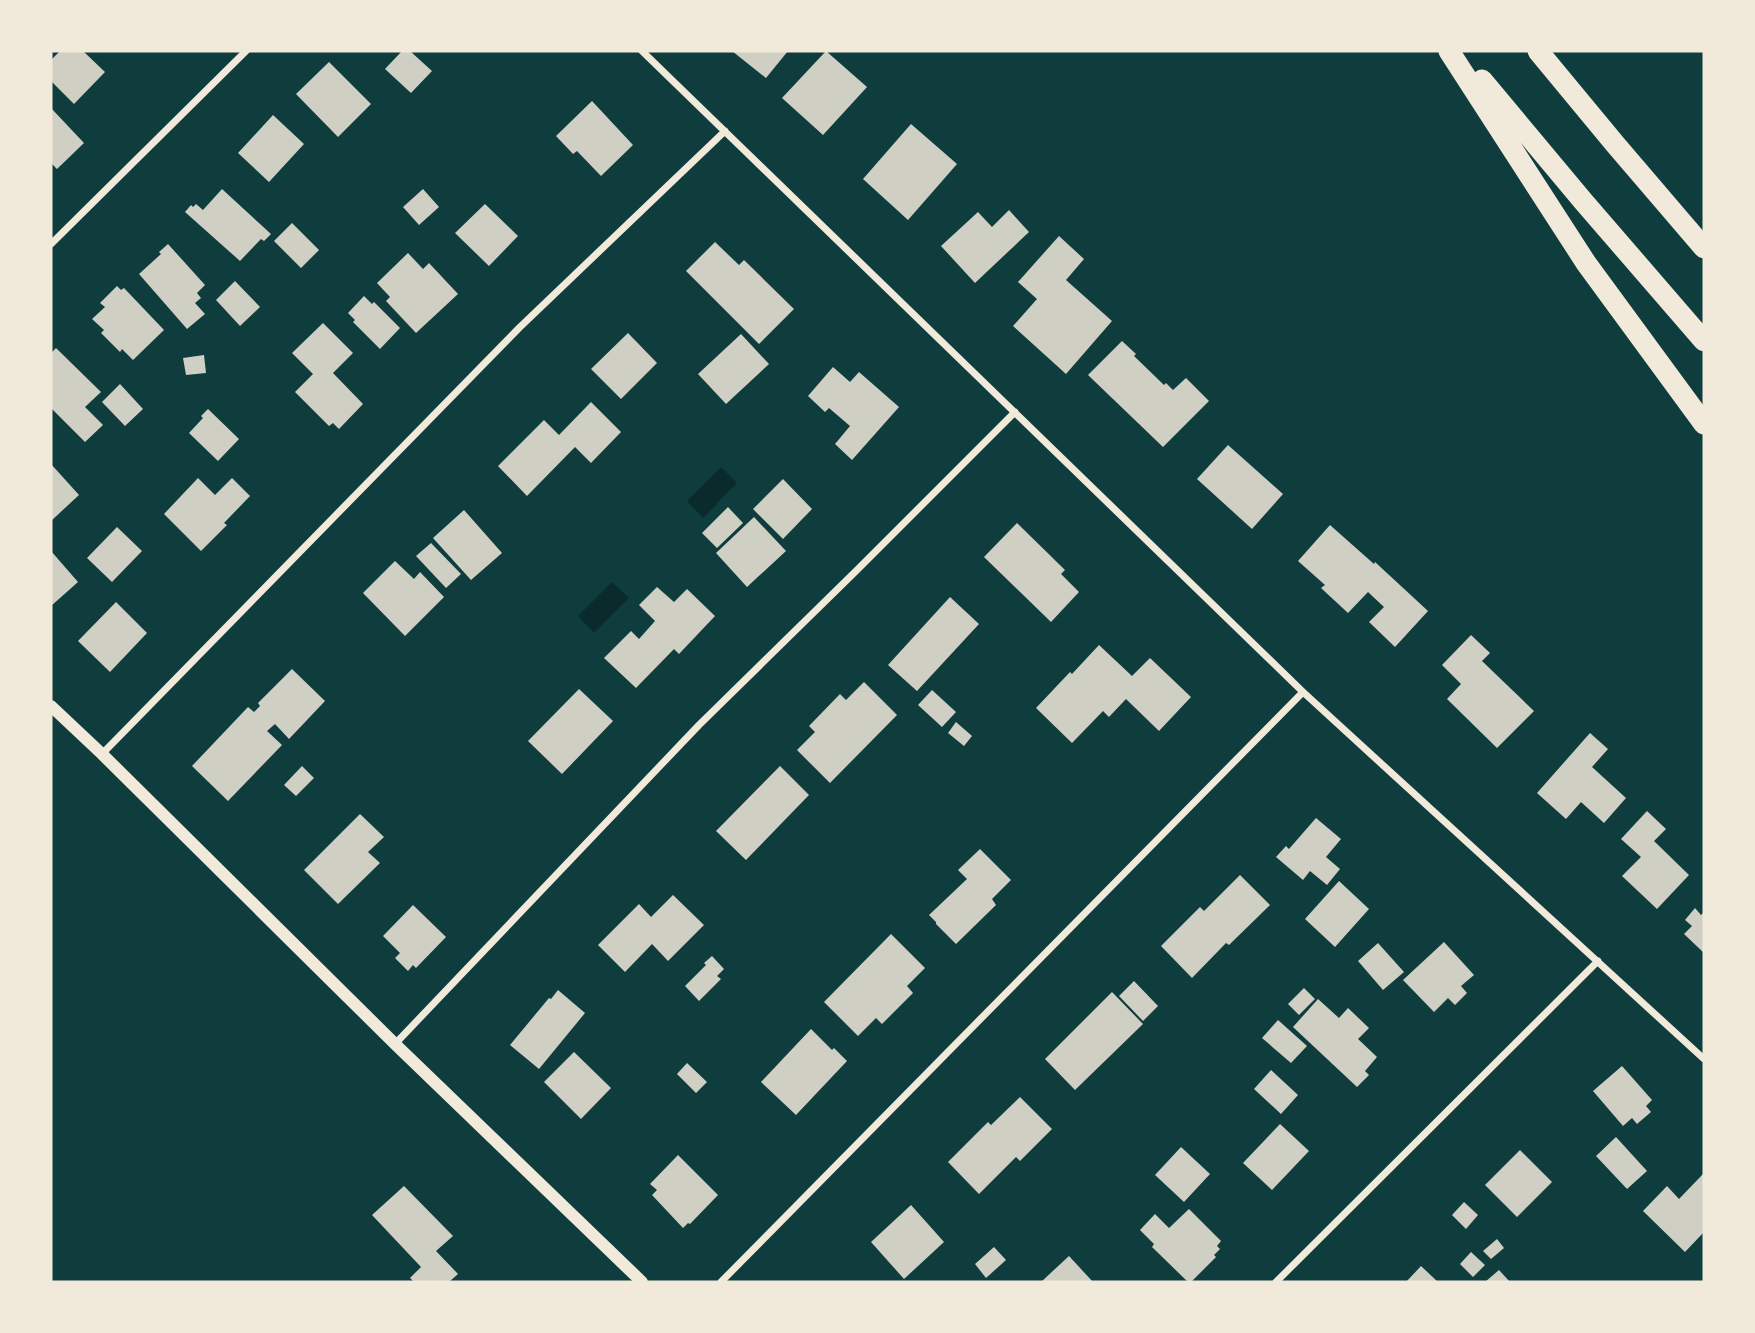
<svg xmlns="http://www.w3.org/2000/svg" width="1755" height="1333" viewBox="0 0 1755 1333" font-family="Lora,serif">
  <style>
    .water { fill: #0a2a2b }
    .building { fill: #cfcfc3 }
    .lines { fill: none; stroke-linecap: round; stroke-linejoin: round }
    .minor { stroke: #f1e9da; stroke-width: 7 }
    .tertiary { stroke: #f1e9da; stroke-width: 12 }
    .motorway { stroke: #f1e9da; stroke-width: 21 }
  </style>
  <rect width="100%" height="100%" fill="#0f3d3e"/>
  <path class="water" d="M721 467 737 483 703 518 687 501Z
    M612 582 629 598 594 633 578 616Z"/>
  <path class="building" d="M60 51H83L105 72 74 104 51 81V60Z
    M402 51H410L432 71 411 93 385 69Z
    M732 51H788L766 78Z
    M826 51 867 87 823 135 782 98Z
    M329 62 371 104 338 137 296 94Z
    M592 101 633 145 601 176 577 151 573 154 556 136Z
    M51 108 84 143 57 169 52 164 51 166Z
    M273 115 304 144 269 182 238 153Z
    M911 124 957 164 908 220 863 179Z
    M222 189 271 234 264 241 261 239 240 261 185 212 191 205 193 207 196 204 203 210Z
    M423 189 439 207 419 225 403 207Z
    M485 204 518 236 489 266 455 233Z
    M1009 210 1029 232 975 283 941 246 978 212 992 227Z
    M292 223 319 250 301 268 274 241Z
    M1059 236 1084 259 1066 280 1112 321 1066 374 1013 326 1037 299 1018 282Z
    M715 242 739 265 744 260 794 309 759 344 686 271Z
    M168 244 205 285 197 293 201 298 195 303 205 314 187 329 139 274 161 254 159 252Z
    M408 253 423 269 429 263 458 294 416 333 386 301 390 297 377 283Z
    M235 281 260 307 240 326 216 300Z
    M117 286 121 290 124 288 164 330 133 360 122 349 120 352 101 333 104 330 92 319 105 307 100 303Z
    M364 296 372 304 374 302 400 328 380 349 353 322 355 320 348 313Z
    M323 323 353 353 333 373 363 404 339 429 333 423 329 426 295 392 313 374 292 353Z
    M628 333 657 363 621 399 591 369Z
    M741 334 769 364 726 404 698 374Z
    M1122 341 1136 354 1134 356 1164 385 1166 383 1173 390 1186 378 1209 401 1163 447 1088 375Z
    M56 348 101 392 85 407 103 425 85 442 51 408V353Z
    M204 355 206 373 186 375 183 358Z
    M833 367 850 382 859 372 899 407 852 460 835 444 850 426 829 408 825 412 808 396Z
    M120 384 143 409 125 426 102 402Z
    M591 402 621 432 591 463 575 447 527 496 498 466 544 420 559 435Z
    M208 409 239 439 218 461 189 433 203 418 201 416Z
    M1228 445 1283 494 1252 529 1197 479Z
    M51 464 79 495 51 521Z
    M198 478 215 495 232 478 250 496 224 523 227 525 201 551 164 514Z
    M783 479 812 509 783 539 753 509Z
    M728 507 743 523 717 548 702 533Z
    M464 510 502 553 471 580 433 538Z
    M754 517 786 551 747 587 716 553Z
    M1017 523 1065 570 1061 574 1079 592 1051 622 984 557Z
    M1330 525 1374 564 1375 562 1428 611 1395 647 1369 622 1384 607 1368 592 1348 613 1321 588 1325 585 1298 561Z
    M117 527 142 551 112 582 87 558Z
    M431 543 461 574 446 588 416 556Z
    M51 551 78 582 51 606Z
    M395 561 414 579 420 572 444 597 405 636 363 593Z
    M657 587 674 602 687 589 715 616 679 654 674 649 636 688 604 658 631 631 639 639 655 621 639 605Z
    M950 597 979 624 917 691 888 665Z
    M116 602 147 633 110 672 78 641Z
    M1471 635 1490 653 1482 661 1534 711 1497 748 1447 699 1461 684 1442 665Z
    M1099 645 1132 676 1150 658 1191 697 1159 731 1126 699 1109 717 1103 711 1072 743 1036 708 1070 672 1072 674Z
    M292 669 325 701 289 739 275 724 267 731 282 745 228 801 192 766 248 707 254 712 260 706 258 703Z
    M864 682 897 715 830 783 797 750 815 732 809 726 840 694 846 700Z
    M579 689 613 721 562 774 528 741Z
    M932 690 956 712 942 727 918 705Z
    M956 722 972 736 964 746 948 733Z
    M1590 733 1608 749 1592 767 1626 798 1604 823 1581 802 1566 819 1537 793Z
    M302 766 314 778 296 796 284 785Z
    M780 766 809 795 746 860 716 831Z
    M1647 811 1666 829 1654 841 1689 875 1657 909 1622 876 1641 857 1621 839Z
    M360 814 384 837 368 852 380 863 338 904 304 870Z
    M1316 818 1341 839 1326 857 1340 869 1327 885 1310 871 1303 880 1276 857 1286 846 1289 849Z
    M980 849 1011 880 992 899 996 905 956 944 936 924V922L929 915 967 879 958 870Z
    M1240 875 1270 905 1229 945 1226 943 1192 978 1161 946 1200 907 1204 911Z
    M1339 881 1369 909 1335 947 1305 919Z
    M673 895 704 925 668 961 652 944 625 972 598 945 639 904 651 917Z
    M413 905 446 937 416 968 413 965 408 971 395 958 400 953 383 936Z
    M1695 908 1701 915 1704 912V953L1684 934 1692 926 1685 920Z
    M891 934 925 968 907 986 913 993 882 1024 876 1018 858 1036 824 1002Z
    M1444 942 1474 975 1461 986 1467 993 1455 1005 1448 998 1434 1012 1403 980Z
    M1378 943 1404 972 1383 990 1358 961Z
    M712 956 724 969 717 976 721 979 699 1001 685 986 706 965 704 963Z
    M1134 981 1158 1006 1143 1021 1119 996Z
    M1304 988 1315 999 1299 1015 1288 1004Z
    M558 990 585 1013 539 1069 510 1045 549 998 551 999Z
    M1112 992 1143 1024 1075 1090 1045 1059Z
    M1318 999 1339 1018 1348 1008 1369 1028 1358 1039 1377 1057 1365 1071 1369 1075 1357 1087 1293 1027Z
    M1278 1020 1307 1046 1291 1063 1262 1038Z
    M811 1029 832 1050 834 1048 847 1061 796 1115 761 1082Z
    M574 1052 611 1088 581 1119 544 1082Z
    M687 1063 707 1082 696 1093 677 1074Z
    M1622 1066 1652 1100 1646 1106 1651 1112 1637 1124 1632 1118 1623 1126 1593 1091Z
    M1271 1070 1298 1095 1281 1114 1254 1089Z
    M1020 1097 1052 1129 1020 1161 1016 1157 979 1194 948 1162 988 1122 991 1125Z
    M1280 1124 1309 1151 1272 1190 1243 1163Z
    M1616 1137 1647 1171 1627 1189 1596 1156Z
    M1181 1147 1210 1174 1184 1202 1155 1175Z
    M1520 1150 1552 1182 1517 1217 1485 1185Z
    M678 1155 718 1195 690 1224 688 1223 683 1228 652 1195 657 1190 650 1184Z
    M1704 1173V1232L1685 1252 1643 1211 1667 1186 1679 1199Z
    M404 1186 453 1236 436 1251 458 1274 449 1282H414L410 1278 421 1267 372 1215Z
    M1464 1202 1478 1215 1466 1229 1452 1215Z
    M911 1205 944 1242 904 1279 871 1242Z
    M1189 1209 1221 1241 1217 1246 1220 1249 1214 1255 1216 1257 1191 1282H1188L1152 1247 1154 1244 1140 1230 1155 1214 1169 1228Z
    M1497 1239 1504 1248 1491 1259 1483 1251Z
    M994 1247 1006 1260 986 1278 975 1264Z
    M1471 1252 1485 1265 1473 1277 1460 1264Z
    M1069 1256 1093 1282H1041Z
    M1421 1266 1438 1282H1406Z
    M1499 1270 1510 1282H1485Z"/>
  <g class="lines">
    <path class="minor" d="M642 51 1303 692 1704 1059
      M51 244 246 51
      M102 754 519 328 725 131
      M395 1044 699 725 855 572 1015 412
      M721 1282 1303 692
      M1276 1282 1598 961"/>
    <path class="tertiary" d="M51 706 102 754 395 1044 642 1282"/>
    <path class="motorway" d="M1449 51 1586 263 1704 424
      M1538 51 1615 144 1704 248
      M1482 80 1583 201 1704 341"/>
  </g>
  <rect width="1755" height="1333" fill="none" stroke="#f1e9da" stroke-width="105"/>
</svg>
